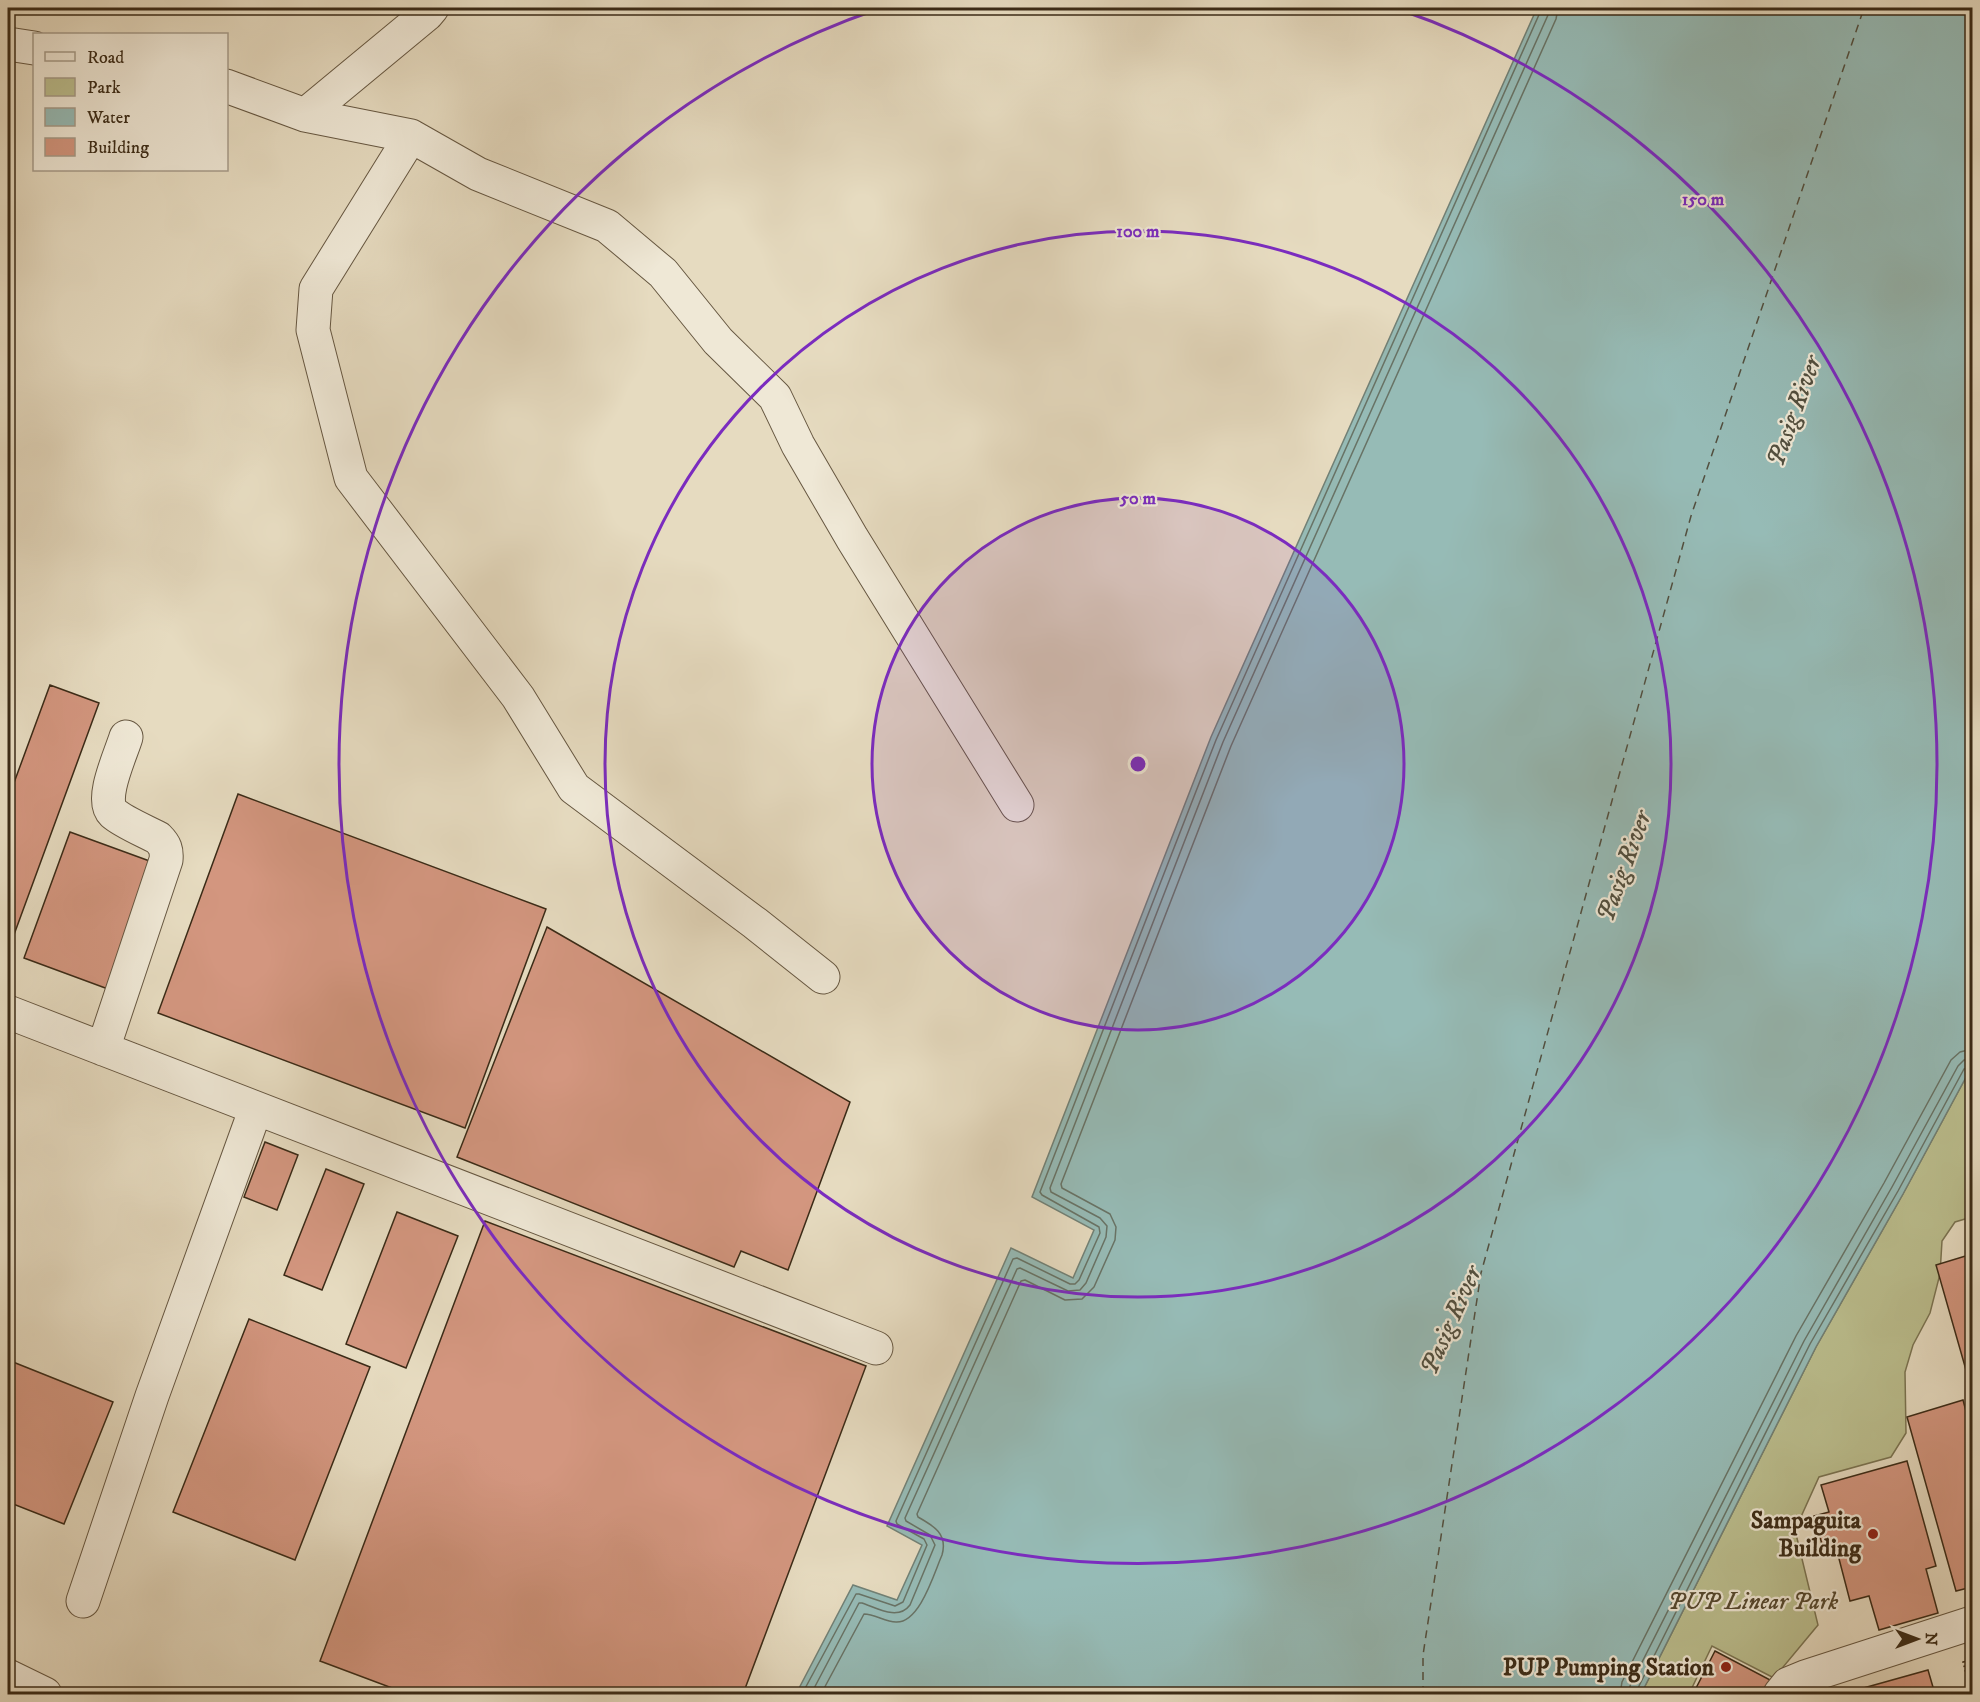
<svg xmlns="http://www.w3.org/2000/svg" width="1980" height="1702" viewBox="0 0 1980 1702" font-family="'IM FELL DW Pica',serif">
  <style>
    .green { fill: #bbbe8e; stroke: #7b7452; stroke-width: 1.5 }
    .water { fill: #96bbb6; stroke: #728176; stroke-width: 1.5 }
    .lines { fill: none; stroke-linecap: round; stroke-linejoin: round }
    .shore { stroke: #687366; stroke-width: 1.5 }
    .ferry { stroke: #524f3f; stroke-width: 1.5; stroke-dasharray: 8 6; stroke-linecap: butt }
    .building { fill: #d3967f; stroke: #3b2b17; stroke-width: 1.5 }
    .minor-casing { stroke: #665741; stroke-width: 35 }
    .path { stroke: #3b2b17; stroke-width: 4; stroke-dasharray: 1.5 3; stroke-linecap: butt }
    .minor { stroke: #efe8d6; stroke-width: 33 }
    .ring { fill: none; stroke: #7b2cbf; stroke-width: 3 }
    .poi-dot { fill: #8f2418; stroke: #efe8d6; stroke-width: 2 }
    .labels { text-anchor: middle; stroke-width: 4.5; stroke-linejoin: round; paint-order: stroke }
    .poi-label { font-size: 24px; font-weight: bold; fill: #3b2b17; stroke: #efe8d6; text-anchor: end }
    .park-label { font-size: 24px; font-style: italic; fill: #55482f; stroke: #efe8d6 }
    .water-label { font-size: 26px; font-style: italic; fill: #524f3f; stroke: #efe8d6 }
    .centre { fill: #7b2cbf; stroke: #efe8d6; stroke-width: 3 }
    .ring-label { font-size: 18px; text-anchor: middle; font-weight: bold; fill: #7b2cbf; stroke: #efe8d6; stroke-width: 4.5; stroke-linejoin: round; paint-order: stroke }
  </style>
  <rect width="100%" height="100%" fill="#e6dbc0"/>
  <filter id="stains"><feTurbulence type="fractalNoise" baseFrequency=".00333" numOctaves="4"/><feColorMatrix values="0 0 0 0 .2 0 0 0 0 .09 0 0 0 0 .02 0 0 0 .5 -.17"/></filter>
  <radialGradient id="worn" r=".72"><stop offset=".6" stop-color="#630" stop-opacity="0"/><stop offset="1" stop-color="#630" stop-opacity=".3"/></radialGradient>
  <path class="green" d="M1972 1066V1217L1955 1222 1942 1241 1940 1274 1930 1313 1913 1345 1905 1372 1906 1433 1891 1457 1819 1477 1795 1530 1818 1625 1774 1678 1712 1646 1689 1694H1641L1816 1347 1903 1194Z"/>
  <path class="water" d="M1537 8H1972V1066L1903 1194 1816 1347 1641 1694H796L853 1585 897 1600 922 1545 887 1526 1011 1248 1073 1278 1094 1230 1032 1197 1211 737Z"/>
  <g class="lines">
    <path class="shore" d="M802 1694 856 1594H859L895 1606 903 1602 927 1545 924 1539 897 1524 896 1521 1013 1259 1017 1258 1070 1284H1075L1079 1280 1100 1233 1099 1227 1042 1195 1040 1192 1216 740 1542 8
      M811 1694 859 1603H862C877 1608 898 1621 910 1605L935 1545 930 1535 906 1521 905 1518 1017 1269 1020 1268 1068 1291 1080 1290 1086 1283 1106 1237 1107 1226 1100 1218 1051 1192 1050 1188 1223 742 1548 15 1549 8
      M821 1694 864 1614C875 1614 885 1622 896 1622 920 1623 934 1573 942 1555 948 1534 934 1526 918 1517L917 1514 1021 1281 1025 1280 1065 1300 1082 1299 1094 1287 1115 1240 1116 1227 1110 1214 1062 1188 1061 1184 1231 746 1556 19 1558 8
      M1620 1694 1622 1682 1796 1336 1884 1183 1951 1060 1960 1052 1972 1049
      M1629 1694 1630 1686 1804 1341 1892 1187 1958 1066 1964 1060 1972 1058
      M1636 1694 1637 1690 1810 1344 1898 1191 1964 1069 1972 1066"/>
    <path class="ferry" d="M1423 1694V1655L1481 1273 1691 516 1864 8"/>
  </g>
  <path class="building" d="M50 685 99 703 8 951V799Z
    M238 794 546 909 465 1128 158 1013Z
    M70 832 155 863 108 989 24 958Z
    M547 927 850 1102 788 1270 741 1251 734 1267 457 1157Z
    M265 1142 298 1155 277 1210 244 1197Z
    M326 1169 364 1184 322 1290 284 1275Z
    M397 1212 458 1236 406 1368 346 1344Z
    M485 1221 866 1366 743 1694H408L320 1661Z
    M1972 1254V1391L1936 1265Z
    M249 1319 370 1367 295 1560 173 1512Z
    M8 1360 113 1402 64 1524 8 1502Z
    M1963 1400 1972 1434V1587L1956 1591 1907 1417Z
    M1907 1461 1936 1566 1926 1569 1938 1613 1879 1630 1869 1596 1850 1601 1837 1551 1825 1555 1814 1516 1829 1512 1821 1485Z
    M1715 1651 1774 1682 1767 1694H1693Z
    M1928 1670 1935 1694H1842Z
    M1964 1688 1966 1694H1939Z"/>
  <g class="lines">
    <g class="minor-casing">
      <path id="minor" d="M8 44 34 48
        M226 86 305 115 411 136 478 174 607 226 663 273 718 341 775 397 798 445 852 538 1017 805
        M305 115 427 14 432 8
        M411 136 316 289 313 330 351 478 518 697 574 788 755 923 823 977
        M8 1012 876 1348
        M103 1049 166 860C167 850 165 845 158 838 145 831 123 822 113 813 99 800 121 754 126 737
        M83 1601 152 1396 256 1108
        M8 1676 45 1694
        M1780 1694 1788 1684 1805 1677 1972 1623"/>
    </g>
    <path class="path" d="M1964 1661 1972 1692"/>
    <use href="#minor" class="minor"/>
  </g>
  <circle cx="1138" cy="764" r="266" fill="#7b2cbf" fill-opacity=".12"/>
  <g class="ring">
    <circle cx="1138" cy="764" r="266"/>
    <circle cx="1138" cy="764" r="533"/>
    <path d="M1398 9A799 799 0 1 1 878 9"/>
  </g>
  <g class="poi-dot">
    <circle cx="1873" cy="1534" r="6"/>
    <circle cx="1726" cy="1667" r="6"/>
  </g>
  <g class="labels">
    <g class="poi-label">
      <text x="1861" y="1528">Sampaguita<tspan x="1861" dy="28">Building</tspan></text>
      <text x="1714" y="1675">PUP Pumping Station</text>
    </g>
    <g class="park-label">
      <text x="1753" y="1609">PUP Linear Park</text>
    </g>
    <g class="water-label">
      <text transform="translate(1793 411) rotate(-70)" y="9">Pasig River</text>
      <text transform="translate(1623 866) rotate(-70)" y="9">Pasig River</text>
      <text transform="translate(1450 1320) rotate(-66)" y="9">Pasig River</text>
    </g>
  </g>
  <circle cx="1138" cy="764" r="9" class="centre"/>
  <g class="ring-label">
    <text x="1703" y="205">150 m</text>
    <text x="1138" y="237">100 m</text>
    <text x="1138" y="504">50 m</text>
  </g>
  <rect width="1980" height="1702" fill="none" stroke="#e6dbc0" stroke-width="30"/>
  <rect x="9" y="9" width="1962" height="1684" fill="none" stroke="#3b2b17" stroke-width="3"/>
  <rect x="15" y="15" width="1950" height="1672" fill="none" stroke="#3b2b17" stroke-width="1.5"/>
  <rect x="33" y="33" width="195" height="138" fill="#efe8d6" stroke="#a79c8a" stroke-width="1.5"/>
  <rect x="45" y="52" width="30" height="9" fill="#efe8d6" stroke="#a79c8a" stroke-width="1.5"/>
  <text x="87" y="63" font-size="18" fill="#3b2b17">Road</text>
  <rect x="45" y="78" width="30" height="18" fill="#bbbe8e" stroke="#a79c8a" stroke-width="1.5"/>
  <text x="87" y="93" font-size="18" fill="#3b2b17">Park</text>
  <rect x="45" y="108" width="30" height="18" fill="#96bbb6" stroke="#a79c8a" stroke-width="1.5"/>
  <text x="87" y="123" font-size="18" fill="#3b2b17">Water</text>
  <rect x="45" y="138" width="30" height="18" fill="#d3967f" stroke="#a79c8a" stroke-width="1.5"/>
  <text x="87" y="153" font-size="18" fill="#3b2b17">Building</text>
  <g transform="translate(1917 1639) rotate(90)" stroke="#efe8d6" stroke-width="4.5" paint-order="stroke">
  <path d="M0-4.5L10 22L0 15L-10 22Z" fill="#3b2b17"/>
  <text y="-9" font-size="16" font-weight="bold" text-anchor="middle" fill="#3b2b17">N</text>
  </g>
  <rect width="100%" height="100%" filter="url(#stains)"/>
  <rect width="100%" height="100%" fill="url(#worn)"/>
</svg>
